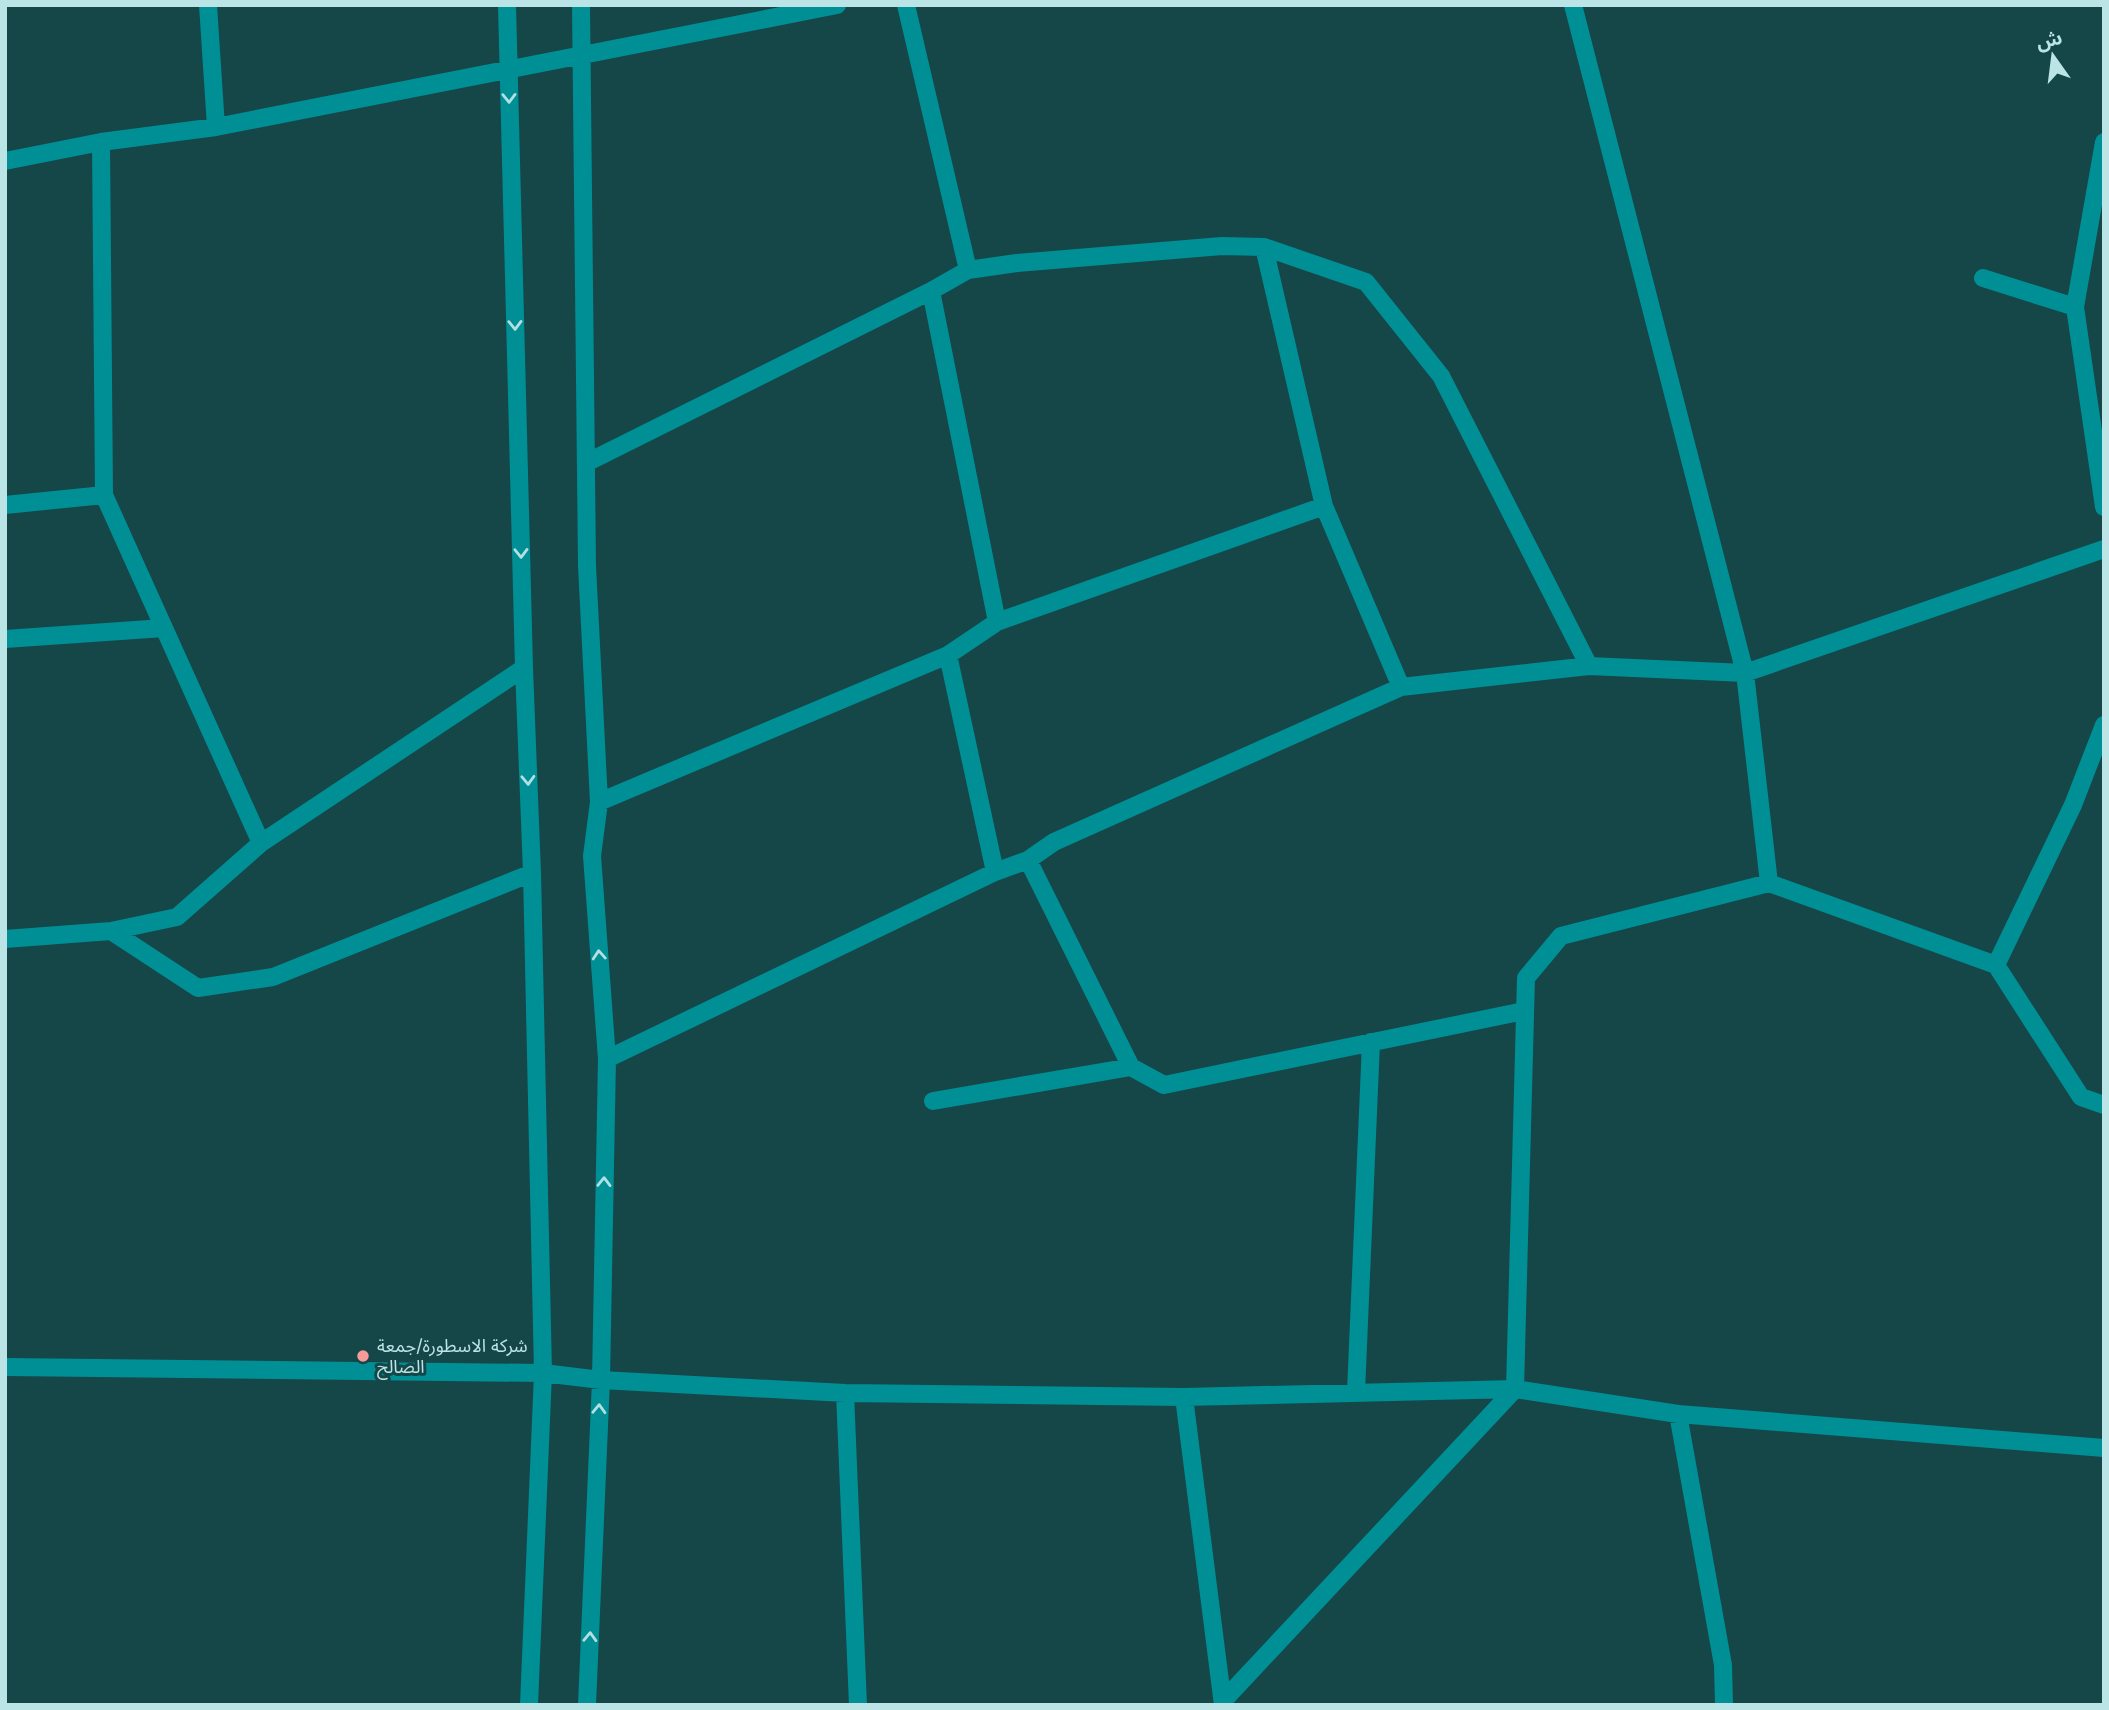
<svg xmlns="http://www.w3.org/2000/svg" width="2109" height="1710" viewBox="0 0 2109 1710" font-family="Inter,'Noto Sans Arabic',sans-serif">
  <style>
    .lines { fill: none; stroke-linecap: round; stroke-linejoin: round }
    .minor { stroke: #018f96; stroke-width: 18 }
    .oneway { stroke: #b2e0e2 }
    .poi-dot { fill: #f59b9a; stroke: #154648; stroke-width: 2.5 }
    .labels { text-anchor: middle; stroke-width: 6; stroke-linejoin: round; paint-order: stroke }
    .poi-label { font-size: 18px; fill: #bbe4e6; stroke: #154648; text-anchor: start }
  </style>
  <rect width="100%" height="100%" fill="#154648"/>
  <g class="lines">
    <path class="minor" d="M208 5 216 127
      M507 5 524 668 532 873 543 1373 529 1705
      M581 5 587 566 599 802 592 856 607 1059 601 1380 587 1705
      M906 5 968 270
      M5 161 101 142 216 127 837 5
      M1264 247 1324 506 1401 687
      M1983 278 2075 307 2104 507
      M931 291 997 622
      M2075 307 2104 142
      M586 463 931 291 968 270 1017 263 1222 246 1264 247 1366 282 1441 376 1589 666
      M104 495 261 843
      M5 505 104 495 101 142
      M5 639 164 628
      M948 655 995 872
      M599 802 948 655 997 622 1324 506
      M1028 860 1131 1067
      M1769 883 1996 965 2081 1097 2104 1105
      M111 931 198 988 273 977 532 873
      M5 939 111 931 177 917 261 843 524 668
      M1996 965 2073 805 2104 725
      M607 1059 995 872 1028 860 1054 842 1401 687 1589 666 1745 673 2104 549
      M933 1101 1131 1067 1164 1085 1524 1011
      M5 1367 543 1373 601 1380 845 1393 1184 1397 1515 1389 1678 1414 2104 1448
      M1356 1392 1371 1042
      M845 1393 858 1705
      M1184 1397 1223 1705
      M1678 1414 1723 1665 1724 1705
      M1223 1701 1515 1389 1526 978 1561 936 1769 883 1745 673 1573 5"/>
  </g>
  <defs><path id="oneway-chevron" d="M-2-3.5L2.5 0L-2 3.5" fill="none" stroke-width="1.6" stroke-linecap="round" stroke-linejoin="round" transform="scale(1.75)"/></defs>
  <g class="oneway">
    <use href="#oneway-chevron" transform="translate(509 98) rotate(89)"/>
    <use href="#oneway-chevron" transform="translate(515 325) rotate(89)"/>
    <use href="#oneway-chevron" transform="translate(521 553) rotate(89)"/>
    <use href="#oneway-chevron" transform="translate(528 780) rotate(88)"/>
    <use href="#oneway-chevron" transform="translate(599 955) rotate(-94)"/>
    <use href="#oneway-chevron" transform="translate(604 1182) rotate(-89)"/>
    <use href="#oneway-chevron" transform="translate(599 1409) rotate(-88)"/>
    <use href="#oneway-chevron" transform="translate(590 1637) rotate(-88)"/>
  </g>
  <circle class="poi-dot" cx="363" cy="1356" r="7"/>
  <g class="labels">
    <g class="poi-label">
      <text x="377" y="1352">شركة الاسطورة/جمعة<tspan x="377" dy="21">الصالح</tspan></text>
    </g>
  </g>
  <rect width="2109" height="1710" fill="none" stroke="#bbe4e6" stroke-width="14"/>
  <g transform="translate(2053 56) rotate(346)" stroke="#154648" stroke-width="5" paint-order="stroke">
  <path d="M0-5L12 26L0 18L-12 26Z" fill="#bbe4e6"/>
  <text y="-10" font-size="19" font-weight="bold" text-anchor="middle" fill="#bbe4e6">ش</text>
  </g>
</svg>
